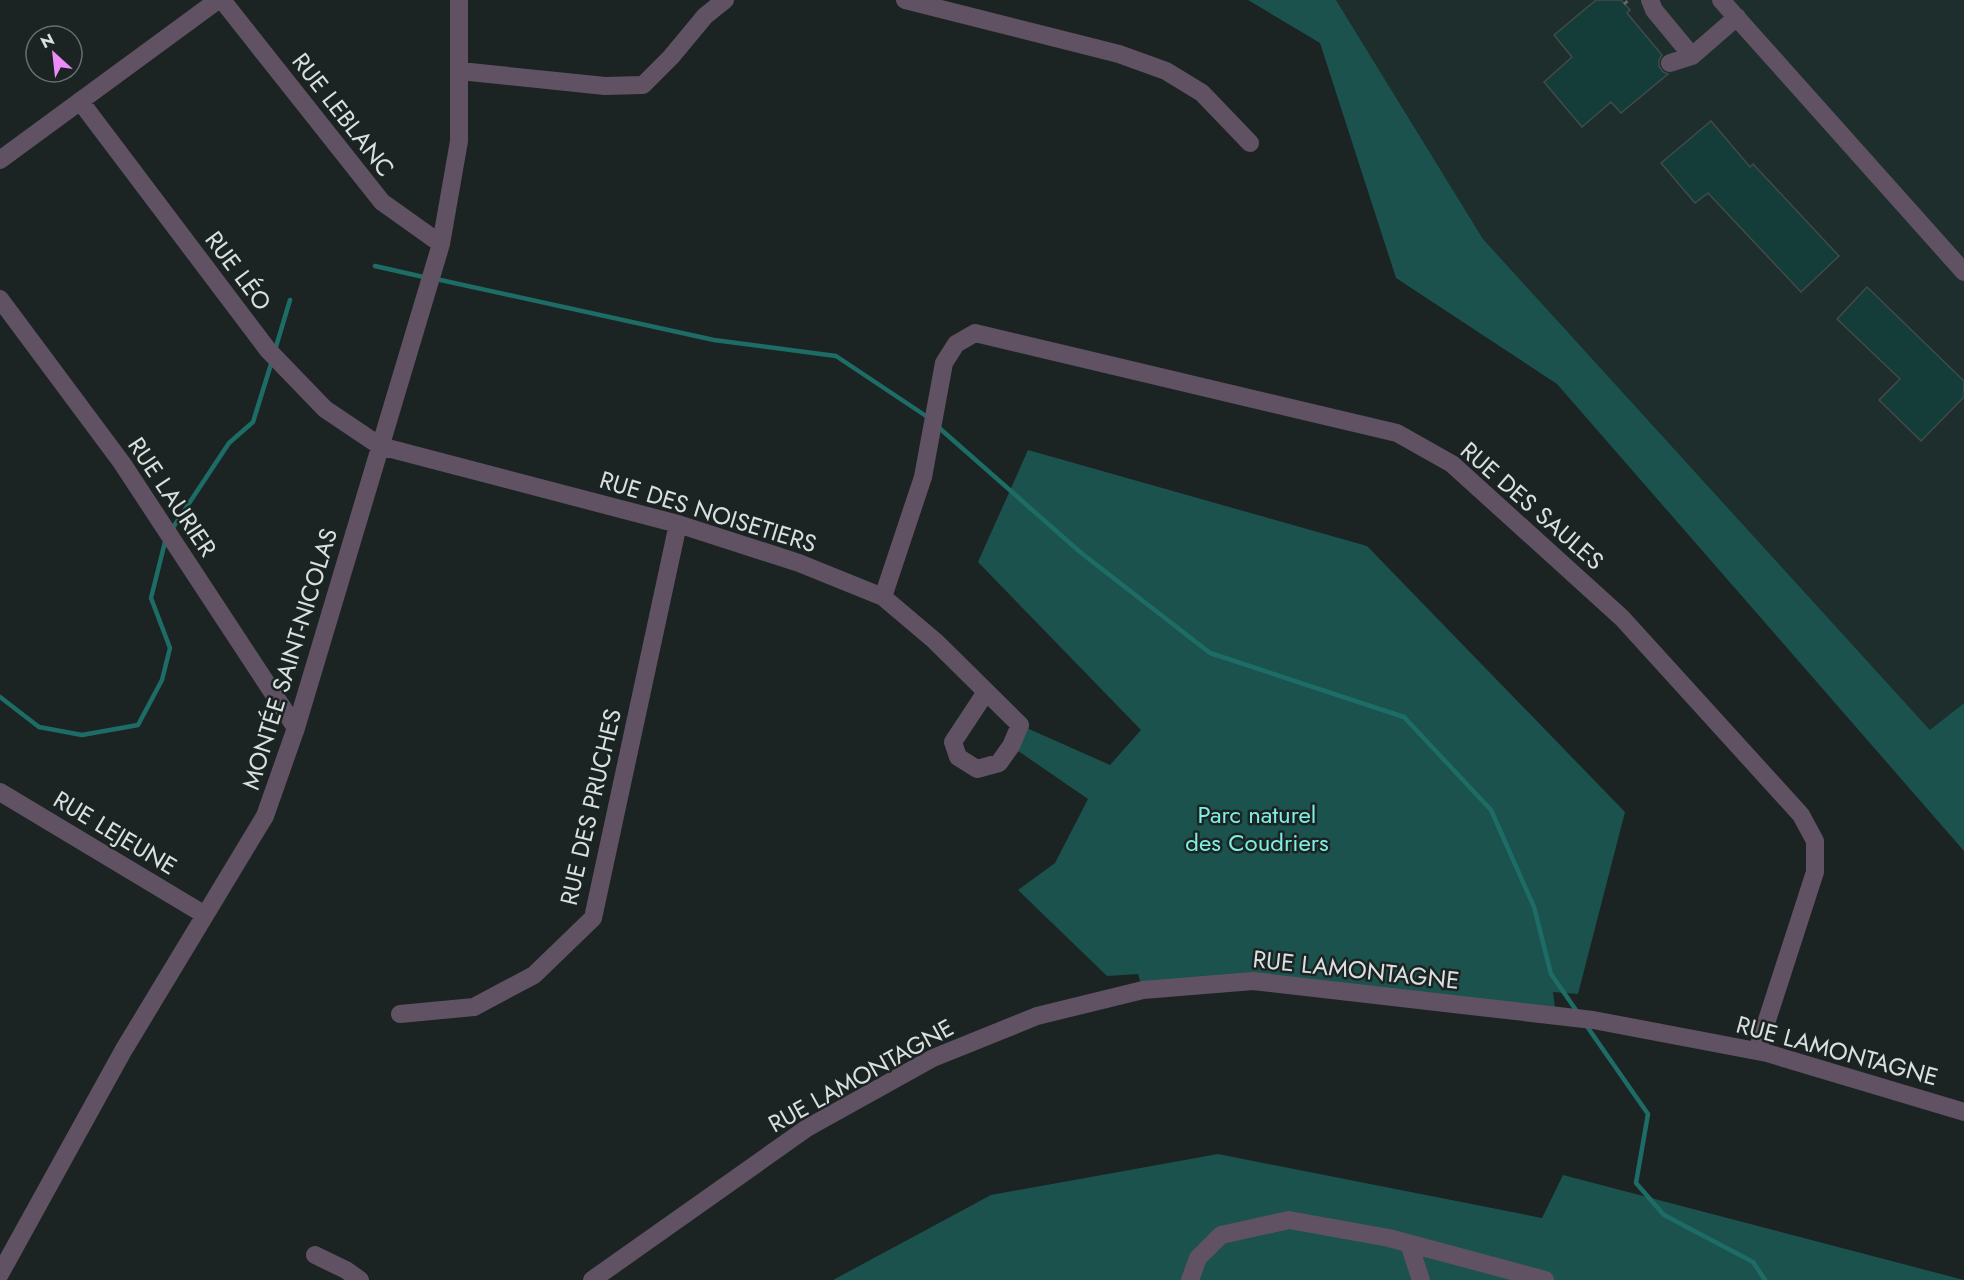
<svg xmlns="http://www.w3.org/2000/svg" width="1964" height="1280" viewBox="0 0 1964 1280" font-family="Jost,sans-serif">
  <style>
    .built { fill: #1d2e2c }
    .green { fill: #1b524d }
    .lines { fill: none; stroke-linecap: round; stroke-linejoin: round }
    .stream { stroke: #1d6c66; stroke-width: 4.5 }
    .building { fill: #143c39; stroke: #414b4a; stroke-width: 1.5 }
    .path { stroke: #626a69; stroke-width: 3; stroke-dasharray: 4.5 3; stroke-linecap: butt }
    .minor { stroke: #615263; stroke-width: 18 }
    .labels { text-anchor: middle; stroke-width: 5; stroke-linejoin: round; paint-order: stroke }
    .street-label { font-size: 24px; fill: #dae0df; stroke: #1b2423 }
    .park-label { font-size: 24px; fill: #7fefe4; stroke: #1b2423 }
  </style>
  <rect width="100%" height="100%" fill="#1b2423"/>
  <path class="built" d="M1336 0H1964V702L1931 731 1483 239Z"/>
  <path class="green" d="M1248 0H1336L1483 239 1930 730 1964 703V851L1557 384 1396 278 1320 43Z
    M1028 450 1367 546 1625 812 1578 994 1553 992 1556 1016 1253 981 1143 990 1138 974 1107 976 1018 890 1055 863 1088 799 1011 746 1020 725 1110 765 1141 730 978 562Z
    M1218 1154 1542 1218 1563 1175 1964 1280H833L991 1195Z"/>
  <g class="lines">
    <path class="stream" d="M375 266 428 278
      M436 279 714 340 836 356 929 418
      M275 350 290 300
      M937 426 1080 552 1210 653 1404 717 1491 810 1534 907 1551 974 1578 1013
      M172 529 229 443 253 422 272 361
      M0 697 39 727 82 735 138 725 162 680 170 648 151 598 166 538
      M1586 1025 1648 1114 1636 1183 1664 1215 1753 1262 1765 1280"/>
  </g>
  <path class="building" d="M1596 0H1621L1630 10 1627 13 1662 55 1659 60V66L1663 72 1668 74 1621 113 1611 102 1582 127 1544 82 1572 57 1554 35Z
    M1711 121 1750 167 1753 164 1839 256 1801 292 1708 193 1695 203 1661 163Z
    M1867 287 1964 381V397L1921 441 1879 400 1900 379 1837 319Z"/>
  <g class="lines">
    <path class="path" d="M1624 4 1629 0"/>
    <path class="minor" d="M222 0 382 202 441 244
      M905 0 1119 54 1166 71 1202 93 1250 143
      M1650 0 1654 10 1692 56 1737 17
      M1721 0 1964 272
      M1670 63 1692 56
      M460 71 605 86 643 85 671 57 705 16 725 0
      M80 101 268 350 325 409 380 446 678 524 799 563 883 597 935 641 1020 725 1011 746 999 763 977 769 958 757 953 742 986 692
      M0 160 218 0
      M0 299 122 463 296 728
      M883 597 923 477 944 363 956 344 975 333 1397 433 1452 464 1622 618 1801 815 1815 841V872L1757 1051
      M0 792 205 915
      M400 1014 474 1007 534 975 593 918 678 524
      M1409 1244 1421 1280
      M315 1255 346 1270 360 1280
      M0 1274 123 1051 265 816 296 728 441 244 459 141V0
      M592 1280 807 1128 933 1058 1037 1016 1143 990 1253 981 1593 1020 1767 1053 1964 1112
      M1190 1280 1198 1258 1221 1235 1289 1220 1389 1238 1545 1280"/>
  </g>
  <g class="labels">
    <g class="street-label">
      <text transform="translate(343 115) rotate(52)" y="8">RUE LEBLANC</text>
      <text transform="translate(238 271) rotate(53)" y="8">RUE LÉO</text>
      <text transform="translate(172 497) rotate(56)" y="8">RUE LAURIER</text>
      <text transform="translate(1532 506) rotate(41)" y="8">RUE DES SAULES</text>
      <text transform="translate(708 512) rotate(17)" y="8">RUE DES NOISETIERS</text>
      <text transform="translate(290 659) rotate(-73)" y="8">MONTÉE SAINT-NICOLAS</text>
      <text transform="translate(591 807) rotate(-77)" y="8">RUE DES PRUCHES</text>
      <text transform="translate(115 833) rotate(31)" y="8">RUE LEJEUNE</text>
      <text transform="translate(1356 970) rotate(6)" y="8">RUE LAMONTAGNE</text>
      <text transform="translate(1837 1051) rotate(15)" y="8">RUE LAMONTAGNE</text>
      <text transform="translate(861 1076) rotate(-29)" y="8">RUE LAMONTAGNE</text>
    </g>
    <g class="park-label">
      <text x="1257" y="823">Parc naturel<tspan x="1257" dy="28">des Coudriers</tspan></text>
    </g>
  </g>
  <g transform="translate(54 54) rotate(333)"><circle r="28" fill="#1b2423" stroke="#676f6e" stroke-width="1.5"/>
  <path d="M0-4.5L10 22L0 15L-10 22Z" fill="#ed8cf9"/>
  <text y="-9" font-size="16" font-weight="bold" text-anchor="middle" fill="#dae0df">N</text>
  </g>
</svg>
